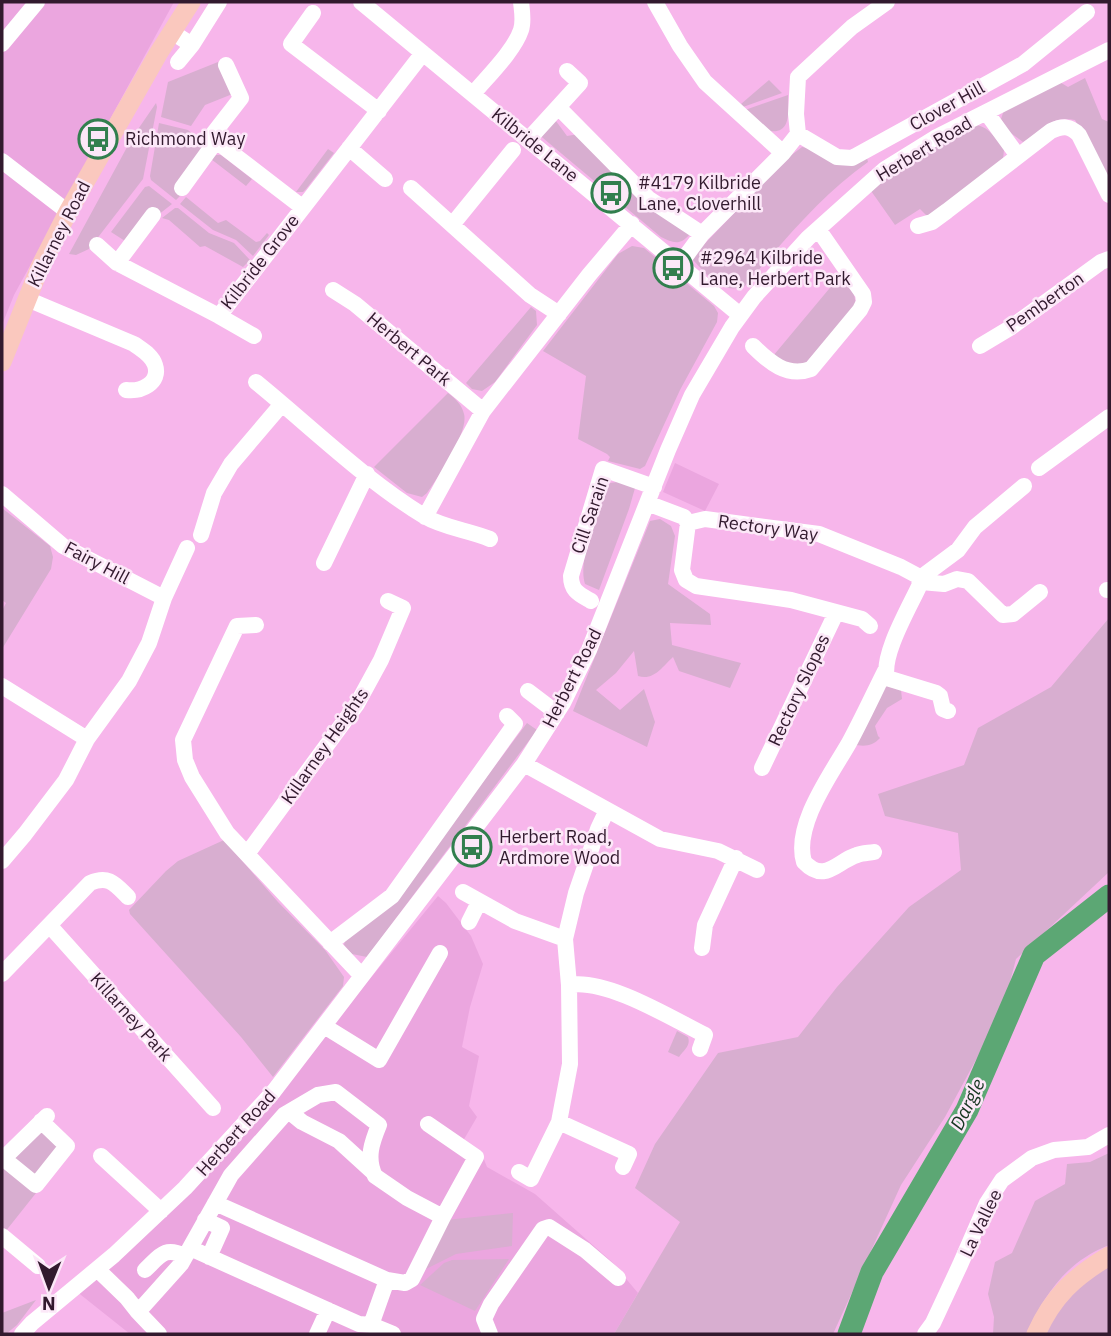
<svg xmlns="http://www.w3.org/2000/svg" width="1111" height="1336" viewBox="0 0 1111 1336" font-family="'IBM Plex Sans',sans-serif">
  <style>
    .built { fill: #eba6df }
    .green { fill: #d8aed0 }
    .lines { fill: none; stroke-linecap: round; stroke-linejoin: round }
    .river { stroke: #5ca774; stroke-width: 23 }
    .minor { stroke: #fff; stroke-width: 16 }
    .major { stroke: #fac8be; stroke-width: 19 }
    .labels { text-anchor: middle; stroke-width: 5; stroke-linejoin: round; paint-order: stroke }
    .street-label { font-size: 18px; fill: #321a2e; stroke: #fce8f8 }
    .poi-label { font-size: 18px; fill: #321a2e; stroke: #fce8f8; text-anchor: start }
    .water-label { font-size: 19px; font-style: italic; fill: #153520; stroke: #fce8f8 }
  </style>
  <rect width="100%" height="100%" fill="#f7b6eb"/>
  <path class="built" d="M2 2H174L14 295 2 325Z
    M675 463 719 484 705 511 663 492Z
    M438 896 446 903 471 936 483 964 470 1007 462 1047 479 1056 469 1106 477 1117 463 1141 483 1157 487 1167 535 1194 612 1262 638 1293 614 1334H130L76 1291 245 1131Z"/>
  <path class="green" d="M218 62 235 93 205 105 191 126 161 117 168 82Z
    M1085 78 1102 119 1109 122V183L1075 120C1050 115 1044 130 1023 142L1008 131 1001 119 1004 110 1058 81 1068 87Z
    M769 80 782 93 743 107 741 104Z
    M788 95C788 110 792 134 770 131L745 110Z
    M156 103 157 107 143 179 89 249 76 255 69 254 132 138Z
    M553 117 567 136 579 134 690 234C680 246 673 243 661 237L537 133Z
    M159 123 188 130 201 141 202 148 183 193 176 200 151 180 150 176Z
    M977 125C990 128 996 139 1004 149L1003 160 928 217 920 209 895 225 869 188 880 179 971 126Z
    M802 147 867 158 868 162C820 196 783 242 745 286 721 296 707 274 691 258L785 160Z
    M328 149 334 153 306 189 303 192H296Z
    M216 155H221L252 179 246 186 211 159Z
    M149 186 172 204 125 241 111 232 145 187Z
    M186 197 218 223 226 220 256 242 260 241 267 233 269 235 253 256 236 240 213 230 180 204Z
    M175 208H178L209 233 234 243 250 260 243 267 205 246 200 247 169 220 162 218Z
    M632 246 644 248 714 306 718 313 717 322 680 390 645 466 640 469 608 461 610 457 607 454 578 439 586 376 543 351 618 254Z
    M839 277 854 294 856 305 804 365H792L773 356Z
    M531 307 536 311 537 325 495 382 482 391 472 389 466 383Z
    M448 393C456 399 462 405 464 414 469 432 438 477 427 493L422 497 407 493 374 467Z
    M625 481 635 488 629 509 599 590 585 584C577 559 599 507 610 483Z
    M2 508 50 546 53 557 51 569 2 649V611L6 603 2 600Z
    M660 519 671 526 675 536 668 584 710 614 711 625 670 623 672 645 741 663 730 688 679 671 673 657C662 667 654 681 638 676L634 651 616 673 596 690 620 710 644 689 655 722 647 747 573 711 650 521Z
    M1109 618V872L1016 959 1005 1001 991 1032 945 1117 901 1185 833 1334H614L680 1222 635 1188 655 1144 718 1053 798 1037 837 987 909 907 961 870 958 833 885 816 878 794 964 765 978 728 1051 687Z
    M883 684 901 690 902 699 887 708 875 726 878 736 880 738C872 747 865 746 853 745Z
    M527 723 537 730 367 957 352 954 344 945 346 935 392 903Z
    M224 840 278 902 325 950 344 977 343 986 273 1077 241 1037 130 914 129 910 166 871 178 861Z
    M677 1031 688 1037C691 1046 684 1050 679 1057L668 1052Z
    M43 1131 60 1144 33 1179 11 1161Z
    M1109 1153V1245C1066 1262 1045 1294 1026 1334H993L994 1317 988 1294 995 1262 1012 1253 1035 1201 1065 1184 1067 1164 1090 1162Z
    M5 1165 36 1193 5 1232 2 1229V1168Z
    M513 1213 512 1246 456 1254 426 1269 446 1220Z
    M509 1259 475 1311 420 1285 444 1263 452 1260Z
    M1109 1267V1334H1044L1065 1299 1088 1279Z
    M36 1300 17 1325 6 1334H2V1313Z"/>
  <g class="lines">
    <path class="river" d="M849 1334 872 1272 967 1110 1034 955 1109 896"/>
    <path class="minor" d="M361 2 740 315
      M655 2 680 46 705 82 783 153 702 234 680 264
      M313 13 291 44 379 111
      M172 32 192 45 178 62
      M2 44 37 2
      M192 45 219 2
      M226 65 241 98 213 134 216 141 302 207
      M473 94C487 77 514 51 521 30 524 21 522 11 521 2
      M563 112 649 199 702 234
      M986 112 1018 156
      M798 134 796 114 798 77 852 27 887 2
      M528 140 580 83 567 71
      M349 148 385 179
      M783 153 798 134 837 157 852 158 1023 64 1087 12
      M2 161 68 212
      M182 188 216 141
      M411 188 530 295 559 314
      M153 215 117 263 219 316 423 53
      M452 225 513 150
      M918 226 932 222 947 211 1051 131C1062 126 1070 125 1079 135L1109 195
      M97 245 117 263
      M333 290 355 304 483 411
      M27 299 134 344C142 350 152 355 155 365 161 383 141 392 126 390
      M219 316 254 336
      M753 346C769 362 787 378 811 369L860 310 864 302 863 294 818 229
      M980 346 1010 328 1101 262 1109 259
      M256 382C310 426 365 480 424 516 444 528 468 530 490 539
      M1039 468 1109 417
      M2 494 63 546 164 598
      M647 503 684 517 688 523 682 570 686 580 696 586 791 600 862 619 870 626
      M425 517 483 411 589 275 632 224
      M688 523 705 519 819 534 901 567 916 575 921 582
      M201 535 214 493 231 464 282 404
      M324 563 367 474
      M919 579 958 550 975 527 1024 486
      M1107 590H1109
      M591 601C579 594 571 591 571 576L603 469 654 487
      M256 625 237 626 183 740 185 760 192 777 227 833 361 975
      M2 686 87 739
      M528 691 557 713
      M948 711 943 709 940 696 936 693 887 678C881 654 911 605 921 582L944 584 957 579 968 581 1003 615 1013 614 1040 592
      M524 764 660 839 718 851 757 870
      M762 768 836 613
      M874 852C869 853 862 853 857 855 837 861 825 884 804 862 793 825 832 773 849 743 862 719 873 695 885 671
      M247 854 357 704 381 660 403 608 388 601
      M2 861 25 834 66 780 87 739 129 681 149 643 164 598 187 548
      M463 892 515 921 565 939
      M469 922 479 902
      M50 926 213 1108
      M330 943 392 896 515 724 507 716
      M702 948 705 925 736 858
      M2 974 90 883C109 875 115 884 128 897
      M569 985C606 978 671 1018 705 1035L700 1049
      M324 1026 379 1060 440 953
      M291 1113 302 1122 339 1141 373 1172
      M559 1122 629 1154 623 1167
      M428 1124 476 1157 443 1217
      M101 1156 161 1211
      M4 1159 36 1185 67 1146 41 1121
      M2 1160 47 1116
      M519 1172 531 1179 559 1122 570 1064 569 985 565 939 576 893 598 829 607 810
      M215 1203 387 1280
      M205 1220 222 1228 209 1257
      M2 1236 38 1266
      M97 1269 127 1298 138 1312 181 1264 231 1175 284 1115 318 1095 336 1092 379 1125C372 1142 366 1158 375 1176L407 1198 443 1217 412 1279 405 1283 387 1280 371 1325 359 1324 341 1316 190 1248
      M145 1270C160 1256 164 1246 185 1256
      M138 1312 159 1334
      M371 1325 393 1334
      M22 1334 32 1323 114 1255 185 1188 274 1091 524 764 563 703 589 650 668 450 692 395 732 327 754 297 808 238 885 169 935 138 1109 50
      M317 1334 328 1310
      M490 1334 484 1319 491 1304 543 1229 549 1227 585 1250 618 1278
      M925 1334 933 1323 960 1265 987 1203 1002 1180 1032 1158 1054 1150 1088 1147 1109 1135"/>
    <path class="major" d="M2 362 40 267 68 212 158 54 191 2
      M1036 1334C1053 1296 1074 1277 1109 1256"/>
  </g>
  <defs>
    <g id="bus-ring" transform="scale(2.0125)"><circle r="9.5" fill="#fce8f8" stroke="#327f4e" stroke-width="1.5"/><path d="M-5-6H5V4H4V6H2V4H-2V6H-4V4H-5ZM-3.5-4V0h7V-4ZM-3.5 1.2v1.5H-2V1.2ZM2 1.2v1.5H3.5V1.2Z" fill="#327f4e"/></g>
  </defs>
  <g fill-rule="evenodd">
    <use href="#bus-ring" x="98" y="139"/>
    <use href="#bus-ring" x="611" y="193"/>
    <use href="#bus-ring" x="673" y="268"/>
    <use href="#bus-ring" x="472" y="847"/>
  </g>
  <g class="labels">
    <g class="street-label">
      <text transform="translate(947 106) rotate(-29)" y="6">Clover Hill</text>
      <text transform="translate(535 145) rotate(39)" y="6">Kilbride Lane</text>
      <text transform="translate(924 149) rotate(-31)" y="6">Herbert Road</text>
      <text transform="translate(59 234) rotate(-63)" y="6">Killarney Road</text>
      <text transform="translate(260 262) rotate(-52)" y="6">Kilbride Grove</text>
      <text transform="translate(1045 302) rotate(-35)" y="6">Pemberton</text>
      <text transform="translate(409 349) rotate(40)" y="6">Herbert Park</text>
      <text transform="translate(590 515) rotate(-71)" y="6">Cill Sarain</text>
      <text transform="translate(768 528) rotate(8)" y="6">Rectory Way</text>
      <text transform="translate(97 563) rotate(28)" y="6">Fairy Hill</text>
      <text transform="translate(572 678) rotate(-63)" y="6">Herbert Road</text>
      <text transform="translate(799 690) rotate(-65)" y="6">Rectory Slopes</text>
      <text transform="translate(325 746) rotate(-55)" y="6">Killarney Heights</text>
      <text transform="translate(131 1017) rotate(48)" y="6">Killarney Park</text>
      <text transform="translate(236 1133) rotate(-48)" y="6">Herbert Road</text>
      <text transform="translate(981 1223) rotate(-64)" y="6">La Vallee</text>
    </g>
    <g class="poi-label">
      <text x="125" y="145">Richmond Way</text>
      <text x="638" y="189">#4179 Kilbride<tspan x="638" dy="21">Lane, Cloverhill</tspan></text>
      <text x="700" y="264">#2964 Kilbride<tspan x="700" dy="21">Lane, Herbert Park</tspan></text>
      <text x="499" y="843">Herbert Road,<tspan x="499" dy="21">Ardmore Wood</tspan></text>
    </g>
    <g class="water-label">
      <text transform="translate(967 1104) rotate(-64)" y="7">Dargle</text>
    </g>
  </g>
  <rect width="1111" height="1336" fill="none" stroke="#321a2e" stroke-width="7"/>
  <g transform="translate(49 1287) rotate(181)" stroke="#fce8f8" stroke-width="5" paint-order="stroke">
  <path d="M0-5L12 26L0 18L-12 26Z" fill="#321a2e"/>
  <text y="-10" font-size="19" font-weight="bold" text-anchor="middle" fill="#321a2e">N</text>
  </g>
</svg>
